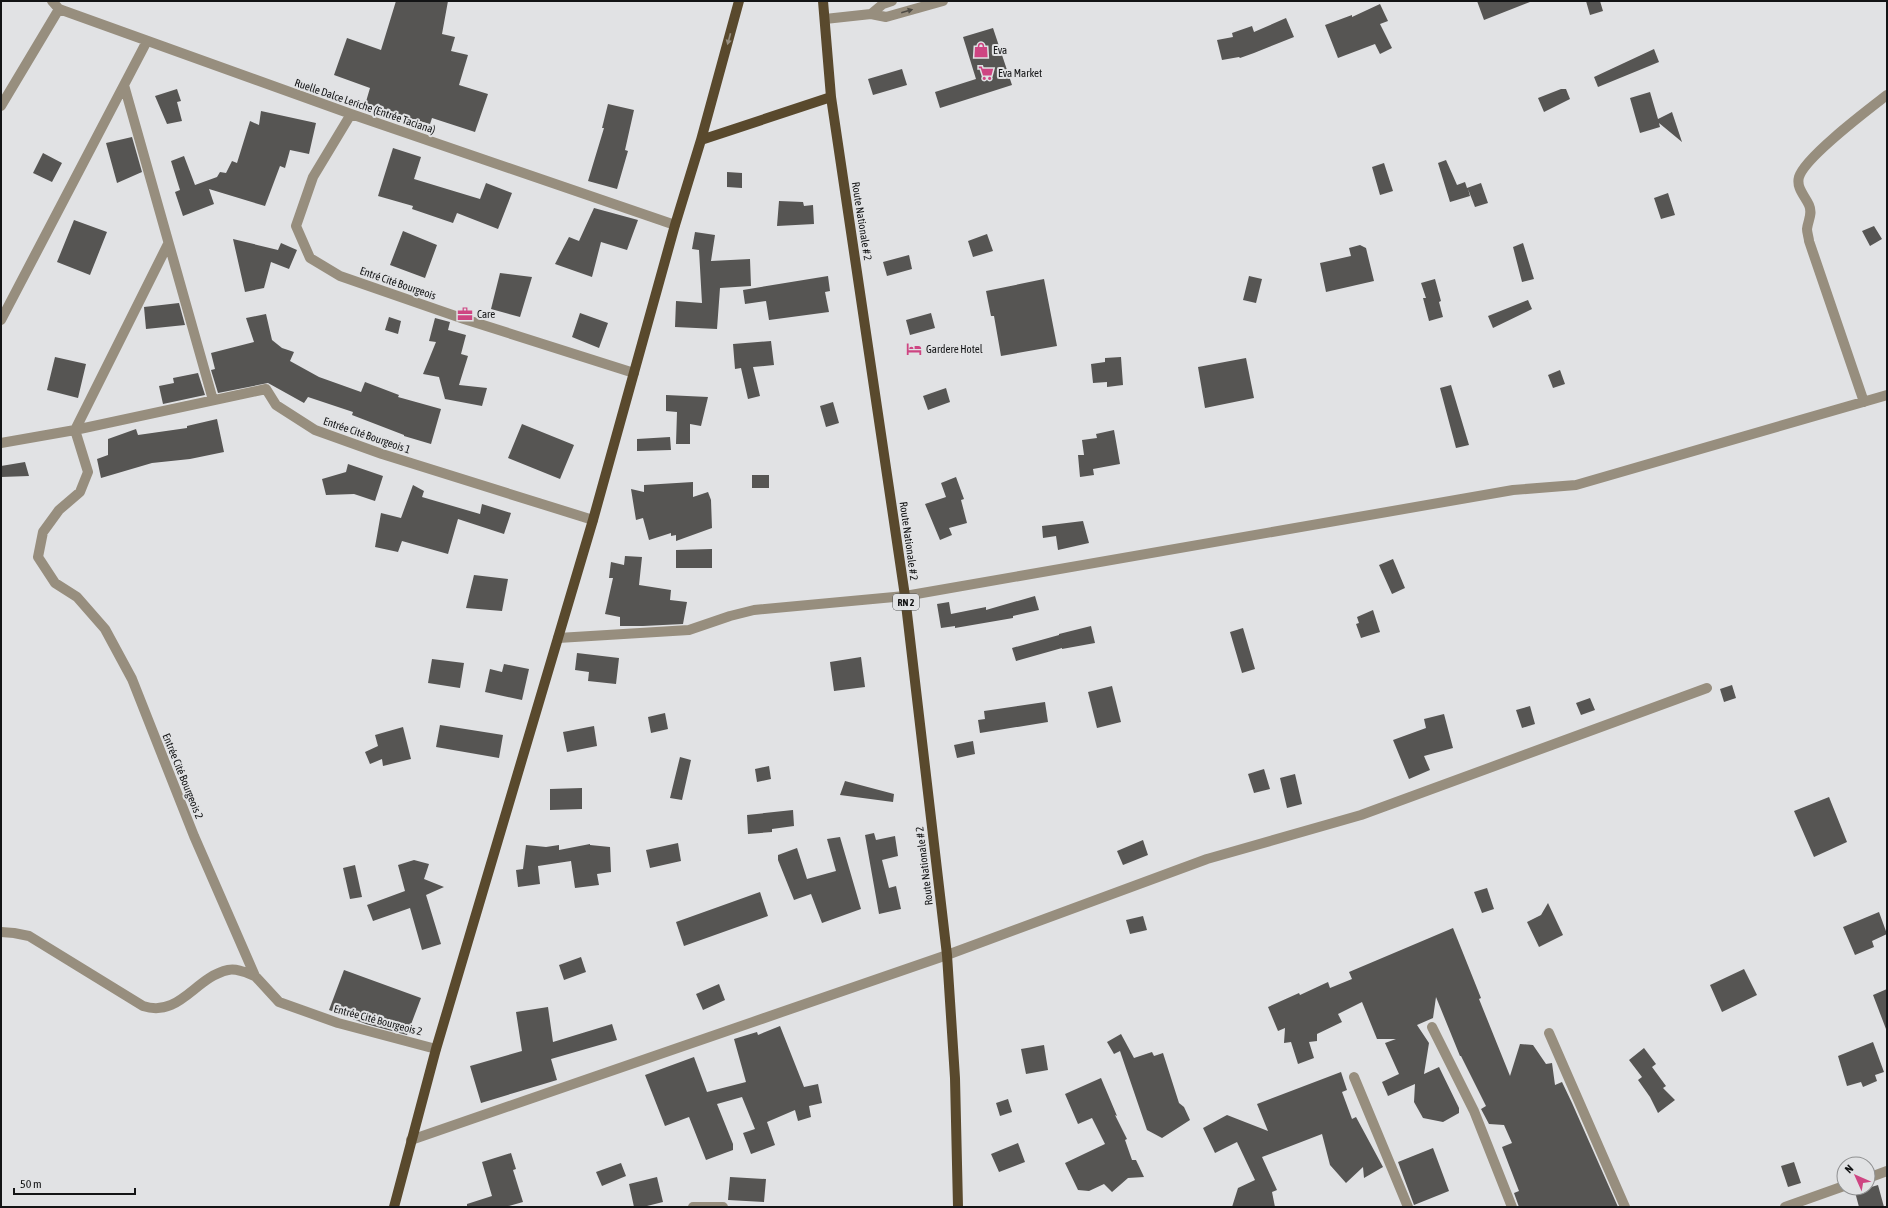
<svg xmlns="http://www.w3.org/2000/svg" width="1888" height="1208" viewBox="0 0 1888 1208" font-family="'Asap Condensed',sans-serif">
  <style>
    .building { fill: #565553 }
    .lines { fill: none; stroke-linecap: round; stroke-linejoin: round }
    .minor { stroke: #978e7e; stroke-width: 10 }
    .major { stroke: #59492d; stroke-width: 10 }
    .oneway { fill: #4e4b44 }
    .oneway2 { fill: #968e7f }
    .labels { text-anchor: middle; stroke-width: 4; stroke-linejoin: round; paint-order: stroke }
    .shield { fill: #e1e2e4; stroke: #515253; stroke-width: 1 }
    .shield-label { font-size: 10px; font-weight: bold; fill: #131415 }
    .poi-label { font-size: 11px; fill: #131415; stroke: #e1e2e4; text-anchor: start }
    .street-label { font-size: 11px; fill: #131415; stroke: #e1e2e4 }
  </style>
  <rect width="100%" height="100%" fill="#e1e2e4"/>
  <path class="building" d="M396 1H448L442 34 455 37 451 51 468 55 459 85 488 94 475 132 432 118 430 124 365 105 370 88 334 75 347 38 381 50Z
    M1477 1H1530V2L1484 20Z
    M1586 1H1600L1603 11 1590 15Z
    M1380 4 1388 21 1380 24 1392 48 1380 54 1375 44 1338 58 1325 25 1352 15V17Z
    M1286 18 1294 37 1254 53 1240 58 1239 57 1222 60 1217 40 1233 37 1232 33 1252 26 1254 32Z
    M993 28 1012 85 940 108 935 92 976 79 963 37Z
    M1654 49 1659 62 1598 87 1594 77Z
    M902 69 907 85 873 95 868 79Z
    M177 89 181 101 177 102 182 121 167 124 155 96Z
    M1561 89H1566L1570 99 1544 112 1538 98Z
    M1650 92 1658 119 1672 112 1682 142 1659 123 1660 127 1640 133 1630 98Z
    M608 104 634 110 625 150 628 151 617 189 588 181 604 128H602Z
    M261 111 316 123 309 154 290 150 285 168 280 166 265 206 209 189 214 204 183 216 175 192 180 190 171 161 184 156 195 185 217 177 220 172 226 173 232 161 237 163 250 121 259 125Z
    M132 137 142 172 117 183 106 143Z
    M393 148 421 157 414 179 480 199 486 183 512 193 498 229 457 213 453 223 412 209 413 206 378 196Z
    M43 153 62 163 52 182 33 173Z
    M1446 160 1457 185 1465 182 1467 188 1481 183 1488 203 1475 207 1468 189 1470 196 1450 202 1438 163Z
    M1384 163 1393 191 1380 195 1372 167Z
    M727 172 742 173V188L727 187Z
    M1668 193 1675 215 1661 219 1654 198Z
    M779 201 803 202 804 206 813 205 814 224 777 226Z
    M594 208 638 220 627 250 601 242 592 277 555 264 569 237 579 241Z
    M74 220 107 232 90 275 57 262Z
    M1874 226 1882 239 1870 246 1862 231Z
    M403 231 437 245 425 278 390 265Z
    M695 232 715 235 711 261 750 259 751 286 720 288 717 329 675 327 676 301 702 303 699 250 692 249Z
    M987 234 993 251 973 257 968 241Z
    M233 239 278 250 281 243 297 250 289 269 271 262 264 288 245 292Z
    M1523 243 1534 279 1522 282 1513 247Z
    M1360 245 1366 248 1374 281 1326 292 1320 263 1351 256 1349 248Z
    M909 255 912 269 887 276 883 262Z
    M500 273 532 277 520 317 491 309Z
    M828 276 830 291 825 292 829 312 769 320 766 301 745 304 743 290Z
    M1249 276 1262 279 1256 303 1243 300Z
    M1044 279 1057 346 1001 356 994 316H991L986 291Z
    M1435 279 1441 301 1439 302 1443 317 1429 321 1423 298H1426L1421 283Z
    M1528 300 1532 309 1493 328 1488 316Z
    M179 303 185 325 146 329 144 307Z
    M580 313 608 323 599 348 572 337Z
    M931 313 935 328 910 335 906 320Z
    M266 314 272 340 282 348 294 352 290 361 319 377 361 392 365 382 399 395 398 397 441 409 431 444 404 436V435L352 415 353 412 308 397 304 403 268 383 218 393 211 370 215 369 211 353 254 342 246 318Z
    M389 317 401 321 398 334 385 330Z
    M435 318 450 322 448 330 466 335 461 354 468 356 459 385 487 388 482 406 445 399 439 377 423 374 436 342 429 341Z
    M771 341 774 365 753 367 760 396 748 399 741 368 735 369 733 344Z
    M55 357 86 364 78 398 47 390Z
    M1121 357 1123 385 1107 387V382L1093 383 1091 364 1105 362V358Z
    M1246 358 1254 398 1205 408 1198 367Z
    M1560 370 1565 384 1553 388 1548 375Z
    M198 373 205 395 163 404 159 386 174 383 173 378Z
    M1451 385 1469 445 1456 448 1440 388Z
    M946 388 950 402 928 410 923 396Z
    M666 395 708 397 701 426 690 424V444H676L677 412 666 411Z
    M833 402 839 423 826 427 820 406Z
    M217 419 224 452 190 459 152 463 101 478 97 459 108 455V439L136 429 138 435 187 428V426Z
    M522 424 574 445 560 479 508 458Z
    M1114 430 1120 464 1093 469 1094 475 1080 477 1078 455H1084L1082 440 1097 438 1096 434Z
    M670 437 671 450 637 451V439Z
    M25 462 29 476 1 477V466Z
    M348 464 383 476 375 501 354 494 326 495 322 479 346 472Z
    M752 475H769V488H752Z
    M956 477 964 499 961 500 967 523 949 528 952 535 940 540 925 504 946 497 941 483Z
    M693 482V497L708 492 711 500 712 528 676 541V535L671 536V533L649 540 643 518 636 520 631 489 644 492V485Z
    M413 485 424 491 422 497 480 514 482 504 511 513 504 534 458 519 448 554 402 541 398 552 375 547 381 513 401 518Z
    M1083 521 1089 543 1058 550 1056 536 1043 538 1042 526Z
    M712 549V568H676V550Z
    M625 556 642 557 639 585 671 590 670 600 687 602 683 624 643 626H620V617L605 614 613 578H609L611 562 624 565Z
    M1393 559 1405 588 1392 594 1379 565Z
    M474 575 508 579 502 611 466 608Z
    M1035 596 1039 610 1013 616V618L955 628V626L941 628 937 604 949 602 951 614 986 607V610Z
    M1373 610 1380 632 1361 638 1356 624 1359 623 1357 617Z
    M1091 626 1095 643 1062 649V648L1016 661 1012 648 1059 635V634Z
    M1243 628 1255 669 1242 673 1230 632Z
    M577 653 619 658 616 684 588 681 589 672 575 670Z
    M861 657 865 687 834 691 830 662Z
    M432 659 464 663 460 688 428 683Z
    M504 664 529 669 522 700 485 692 490 669 502 672Z
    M1732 685 1736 698 1724 702 1720 689Z
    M1112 686 1121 722 1097 728 1088 692Z
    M1590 698 1595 710 1581 715 1576 703Z
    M1045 702 1048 722 980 733 978 720 985 719 984 711Z
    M1530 706 1535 724 1522 728 1516 710Z
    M665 713 668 729 651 733 648 717Z
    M1444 714 1453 748 1424 756 1430 770 1409 779 1393 740 1426 728 1424 719Z
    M440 725 503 735 499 758 436 747Z
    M594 726 597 746 567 752 563 732Z
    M403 727 411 759 383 766 382 759 370 764 365 752 378 746 375 735Z
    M973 741 975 754 957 758 954 745Z
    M680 757 691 760 682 800 670 798Z
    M769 766 771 779 757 782 755 769Z
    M1264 769 1270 789 1254 793 1248 774Z
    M1295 774 1302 804 1287 808 1280 778Z
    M845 781 894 794 893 802 840 795Z
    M582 788V809L550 810V789Z
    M1829 797 1847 842 1814 857 1794 811Z
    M793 810 794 826 772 829V832L748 834 747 815Z
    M874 833 876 840 895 836 898 856 882 860 889 888 896 886 901 909 879 914 865 835Z
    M840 837 861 909 822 923 811 894 794 900 778 860V855L797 848 807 879 836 871 827 839Z
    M1143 840 1148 855 1123 865 1117 851Z
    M678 843 681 861 650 868 646 850Z
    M590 844V845L610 847 611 872 597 874 599 885 575 888 571 861 538 866 540 884 518 887 516 870 523 869 526 845 546 847 559 845V850Z
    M414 860 429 864 424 879 444 887 426 895 441 944 422 950 410 908 373 921 367 905 405 891 398 865Z
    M355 865 362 897 350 899 343 868Z
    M1487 888 1494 909 1482 913 1474 892Z
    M760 892 768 916 684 946 676 922Z
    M1548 903 1563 935 1539 947 1527 922 1541 915Z
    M1879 912 1887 934 1872 941 1874 947 1855 955 1843 927Z
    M1143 916 1147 930 1130 934 1126 920Z
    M1453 928 1481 998 1479 999 1510 1076 1520 1044 1533 1045 1546 1064 1552 1063 1555 1085 1562 1082 1572 1103 1618 1207H1519L1514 1193 1519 1191 1502 1147 1512 1143 1504 1125 1489 1124 1481 1109 1486 1106 1461 1056H1460L1436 997 1433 1018 1417 1025 1429 1043 1424 1074 1439 1067 1459 1108V1113L1443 1122 1423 1118 1414 1102 1415 1084 1388 1096 1382 1082 1399 1074 1385 1043 1396 1039H1377L1362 1002 1338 1014 1342 1022 1317 1034V1041L1309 1042 1314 1058 1298 1064 1291 1042 1284 1043 1285 1028 1278 1031 1268 1007 1299 993 1300 995 1328 982 1330 988 1352 979 1349 972Z
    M581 957 586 972 564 980 559 965Z
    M1744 969 1757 995 1722 1012 1710 985Z
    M344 970 421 998 407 1035 366 1024 329 1010Z
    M719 984 725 1000 703 1010 696 994Z
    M1887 989V1029H1886L1873 995Z
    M548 1007 553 1042 612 1024 617 1040 551 1059 557 1080 481 1103 470 1066 522 1051 516 1012Z
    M780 1026 804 1087 818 1084 822 1103 809 1106 811 1117 798 1121 795 1110 767 1122 775 1145 751 1154 743 1133 755 1129 742 1097 717 1104 733 1144V1150L706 1160 689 1117 665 1126 645 1075 694 1057 707 1092 746 1082 734 1039 757 1032 758 1035Z
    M1121 1034 1134 1058 1152 1052 1154 1056 1163 1053 1179 1103 1184 1107 1190 1120 1162 1138 1147 1130 1120 1051 1114 1054 1107 1042Z
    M1873 1042 1884 1072 1875 1075 1877 1081 1863 1087 1861 1082 1847 1086 1838 1056Z
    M1044 1045 1048 1070 1026 1074 1021 1049Z
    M1644 1048 1656 1064 1652 1067 1666 1086 1663 1088 1675 1100 1658 1113 1650 1097 1638 1080 1642 1077 1629 1060Z
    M1341 1072 1347 1090 1342 1092 1352 1119 1356 1117 1383 1167 1364 1178 1363 1167 1346 1183 1330 1165 1322 1134 1262 1157 1277 1190 1272 1192 1275 1207H1232L1238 1188 1255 1180 1237 1142 1215 1153 1203 1128 1227 1115 1268 1131 1257 1104Z
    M1101 1078 1117 1116 1115 1115 1127 1139 1125 1140 1132 1160H1136L1144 1177 1128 1178 1112 1192 1104 1184 1089 1191 1078 1190 1065 1163 1105 1144 1092 1118 1078 1124 1065 1094Z
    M1008 1099 1012 1112 1000 1116 996 1103Z
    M1018 1143 1025 1162 999 1172 991 1154Z
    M1433 1148 1449 1191 1414 1205 1398 1162Z
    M511 1153 516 1169 513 1170 523 1202 505 1207H467V1204L492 1196 482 1162Z
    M1794 1162 1801 1183 1788 1187 1781 1166Z
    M621 1163 626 1176 602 1186 596 1172Z
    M657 1177 663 1202 643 1207H634L629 1184Z
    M730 1177 766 1179 764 1202 728 1200Z
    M1878 1185 1884 1207H1859L1855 1192Z"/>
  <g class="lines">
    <path class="minor" d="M52 1 59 9 351 114 675 225
      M871 14 883 4 892 1
      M825 19 871 14 886 17 943 1
      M124 85 213 400
      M1 106 59 9
      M351 114 313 177 296 226 310 258 340 276 464 319 634 373
      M168 244 75 430 88 472 80 492 59 510 43 532 38 557 55 583 77 597 105 629 132 679 194 836 255 976 279 1002 338 1023 436 1049
      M1 320 147 41
      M1864 402 1809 241C1809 238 1807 233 1807 229 1808 220 1813 214 1809 205 1805 196 1796 188 1799 177 1805 157 1869 109 1887 95
      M1 443 75 430 266 389 276 405 315 430 382 454 593 520
      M558 638 689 630 730 616 754 610 905 596 1513 490 1576 485 1887 395
      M1 932 14 933 29 936 143 1006C180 1018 195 977 228 970 237 968 247 973 255 976
      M1432 1027 1474 1111 1512 1207
      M1549 1033 1625 1207
      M1354 1077 1408 1207
      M411 1140 947 955 1207 859 1361 815 1707 688
      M1868 1178 1887 1171
      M693 1207H723
      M1785 1207 1844 1186"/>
    <path class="major" d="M823 1 831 97 905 596 947 955 955 1078 958 1207
      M701 140 831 97
      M394 1207 436 1049 593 520 675 225 701 140 739 1"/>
  </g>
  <defs><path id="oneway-solid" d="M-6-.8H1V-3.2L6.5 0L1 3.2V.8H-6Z"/></defs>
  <use class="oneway" href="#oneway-solid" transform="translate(907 11) rotate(-16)"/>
  <use class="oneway2" href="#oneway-solid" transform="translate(729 39) rotate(105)"/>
  <defs>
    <g id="shop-bare" transform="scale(1.2)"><path d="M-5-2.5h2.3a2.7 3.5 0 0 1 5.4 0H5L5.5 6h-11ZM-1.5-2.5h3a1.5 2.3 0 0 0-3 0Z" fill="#ce4582" stroke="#e1e2e4" stroke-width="2.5" paint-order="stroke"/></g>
    <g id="supermarket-bare" transform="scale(1.2)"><path d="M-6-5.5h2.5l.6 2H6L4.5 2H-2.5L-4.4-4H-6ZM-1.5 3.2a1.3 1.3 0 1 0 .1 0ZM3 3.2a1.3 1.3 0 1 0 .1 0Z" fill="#ce4582" stroke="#e1e2e4" stroke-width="2.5" paint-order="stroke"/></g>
    <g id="office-bare" transform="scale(1.2)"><path d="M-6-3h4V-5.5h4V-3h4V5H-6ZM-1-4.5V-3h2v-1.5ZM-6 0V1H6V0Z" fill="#ce4582" stroke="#e1e2e4" stroke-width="2.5" paint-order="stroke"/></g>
    <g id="hotel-bare" transform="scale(1.2)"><path d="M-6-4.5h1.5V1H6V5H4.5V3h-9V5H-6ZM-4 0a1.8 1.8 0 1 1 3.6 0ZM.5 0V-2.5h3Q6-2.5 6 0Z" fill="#ce4582" stroke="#e1e2e4" stroke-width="2.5" paint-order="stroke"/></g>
  </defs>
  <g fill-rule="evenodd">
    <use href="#shop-bare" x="981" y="50"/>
    <use href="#supermarket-bare" x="986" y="73"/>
    <use href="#office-bare" x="465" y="314"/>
    <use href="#hotel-bare" x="914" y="349"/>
  </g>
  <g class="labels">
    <rect class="shield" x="893" y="594" width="26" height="16" rx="3"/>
    <g class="shield-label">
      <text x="906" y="606">RN 2</text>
    </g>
    <g class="poi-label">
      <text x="993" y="54">Eva</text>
      <text x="998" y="77">Eva Market</text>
      <text x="477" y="318">Care</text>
      <text x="926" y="353">Gardere Hotel</text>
    </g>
    <g class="street-label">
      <text transform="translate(365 106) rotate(19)" y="4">Ruelle Dalce Leriche (Entrée Taciana)</text>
      <text transform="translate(862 221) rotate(81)" y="4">Route Nationale # 2</text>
      <text transform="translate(398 283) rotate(19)" y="4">Entré Cité Bourgeois</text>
      <text transform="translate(367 435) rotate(19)" y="4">Entrée Cité Bourgeois 1</text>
      <text transform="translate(909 541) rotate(82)" y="4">Route Nationale # 2</text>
      <text transform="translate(183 776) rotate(68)" y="4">Entrée Cité Bourgeois 2</text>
      <text transform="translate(924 866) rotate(-97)" y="4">Route Nationale # 2</text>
      <text transform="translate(378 1020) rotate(15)" y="4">Entrée Cité Bourgeois 2</text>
    </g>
  </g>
  <rect width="1888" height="1208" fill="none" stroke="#131415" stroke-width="4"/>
  <g transform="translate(1856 1176) rotate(315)"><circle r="19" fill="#e1e2e4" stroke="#8f9091"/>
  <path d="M0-3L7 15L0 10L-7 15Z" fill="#ce4582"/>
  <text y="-6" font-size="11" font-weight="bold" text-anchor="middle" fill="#131415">N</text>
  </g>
  <path d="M14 1188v6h121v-6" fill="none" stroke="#131415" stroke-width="2"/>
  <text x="20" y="1188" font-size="12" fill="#131415" stroke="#e1e2e4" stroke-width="3" paint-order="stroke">50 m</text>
</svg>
